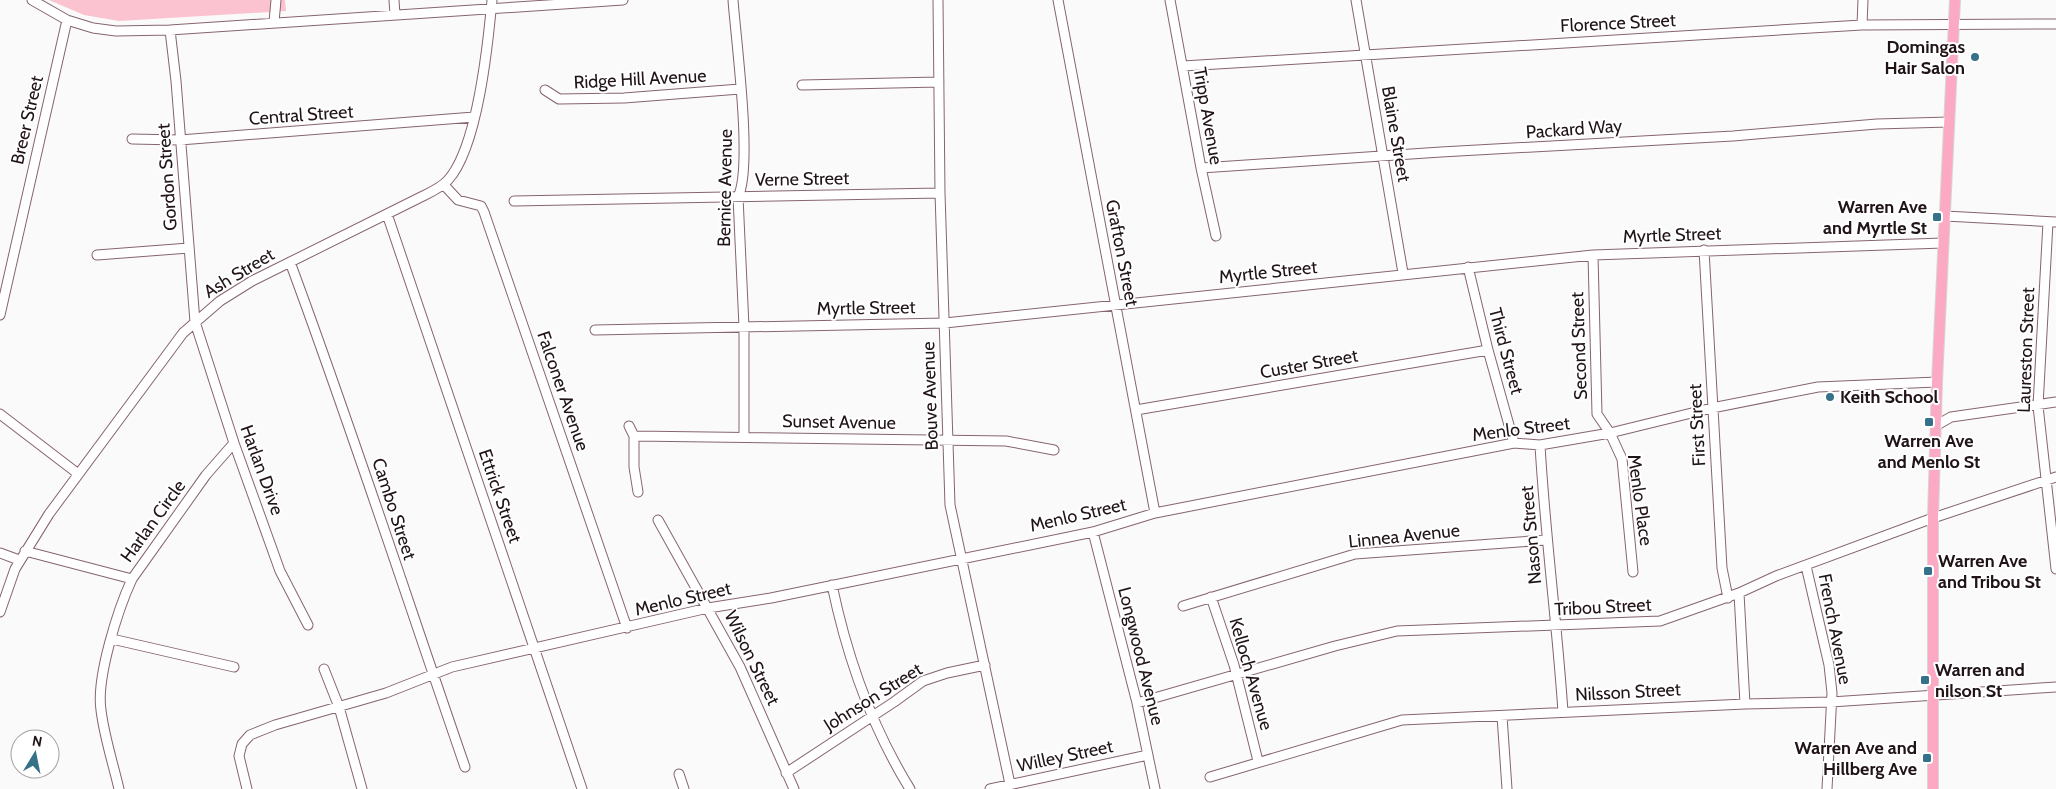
<svg xmlns="http://www.w3.org/2000/svg" width="2056" height="789" viewBox="0 0 2056 789" font-family="Cabin,sans-serif">
  <style>
    .park { fill: #fbc2d0 }
    .lines { fill: none; stroke-linecap: round; stroke-linejoin: round }
    .minor-casing { stroke: #86656d; stroke-width: 11 }
    .major-casing { stroke: #d7d5d5; stroke-width: 12 }
    .minor { stroke: #fff; stroke-width: 9 }
    .major { stroke: #fca9c4; stroke-width: 10 }
    .poi-dot { fill: #357189; stroke: #fff; stroke-width: 2 }
    .labels { text-anchor: middle; stroke-width: 4; stroke-linejoin: round; paint-order: stroke }
    .street-label { font-size: 18px; fill: #211417; stroke: #fff }
    .poi-label { font-size: 18px; font-weight: bold; fill: #211417; stroke: #fff; text-anchor: end }
  </style>
  <rect width="100%" height="100%" fill="#fafafa"/>
  <path class="park" d="M49 0H285L286 11 119 21 84 15Z"/>
  <g class="lines">
    <g class="minor-casing">
      <path id="minor" d="M32 0 67 20 93 28 116 31 170 30 623 0
        M394 0 395 15
        M733 0C736 41 753 166 738 197L744 327V437
        M938 0 940 193 950 505 1010 784
        M1058 0 1155 513
        M1170 0 1201 168 1216 236
        M1356 0 1403 273
        M274 22 276 0
        M1862 25 1863 0
        M170 30 176 81 195 322 234 443 280 571 308 625
        M1183 66 1862 25 2056 24
        M802 85 939 82
        M545 90 559 99 624 98 740 89
        M132 139 180 140 474 117
        M1201 168 1441 152 1733 136 1877 124 1949 122
        M444 185 458 200 481 206 484 212 627 628
        M514 201 940 193
        M387 214 582 789
        M1945 216 2056 222
        M2048 222 2038 406 2056 569
        M1704 250 1722 568 1728 598
        M97 255 189 248
        M1593 255 1597 414 1610 433 1622 459 1633 572
        M290 262C352 429 407 599 465 767
        M1468 267 1488 350 1514 443
        M0 315 67 20
        M595 330 945 323 1593 255 1943 243
        M1136 410 1488 350
        M0 414 77 473
        M1937 425 1951 417 2056 402
        M629 426 634 436 1006 441 1054 450
        M634 436V467L638 492
        M1540 445C1545 534 1557 622 1563 712
        M658 520 740 667 794 789
        M1093 532 1137 703 1155 789
        M25 551 132 579 206 475 234 443
        M0 553 19 560
        M1806 566 1829 665 1832 693 1827 789
        M832 585C847 657 871 726 910 789
        M1739 593 1745 704
        M1211 597 1234 665 1258 761
        M1183 606 1355 554 1546 540
        M0 612 15 569 49 514 183 333 220 301 252 281 419 198C429 193 441 188 448 180 478 147 488 44 492 0
        M112 639 234 667
        M324 669 339 707 362 789
        M1137 703 1335 646 1397 631 1660 621 1739 593 1776 576 1933 518 2056 477
        M1502 716 1507 789
        M786 773 894 702 923 681 947 673 985 665
        M679 774 684 789
        M1210 777 1402 720 1745 704 1831 702 2056 687
        M119 789C113 763 104 736 101 710 96 678 118 609 132 579
        M247 789 239 756 242 744 250 735 275 725 386 693 452 667 708 608 771 598 1093 532 1155 513 1514 443 1540 445 1610 433 1712 408 1818 387 1937 382
        M990 789 1148 755"/>
    </g>
    <g class="major-casing">
      <path id="major" d="M1933 789V518L1937 382 1955 0"/>
    </g>
    <use href="#minor" class="minor"/>
    <use href="#major" class="major"/>
  </g>
  <g class="poi-dot">
    <circle cx="1975" cy="57" r="5"/>
    <rect x="1932" y="212" width="10" height="10" rx="2.5"/>
    <circle cx="1830" cy="397" r="5"/>
    <rect x="1924" y="417" width="10" height="10" rx="2.5"/>
    <rect x="1923" y="566" width="10" height="10" rx="2.5"/>
    <rect x="1920" y="675" width="10" height="10" rx="2.5"/>
    <rect x="1922" y="753" width="10" height="10" rx="2.5"/>
  </g>
  <g class="labels">
    <g class="street-label">
      <text transform="translate(1618 23) rotate(-3)" y="6">Florence Street</text>
      <text transform="translate(640 79) rotate(-3)" y="6">Ridge Hill Avenue</text>
      <text transform="translate(301 115) rotate(-4)" y="6">Central Street</text>
      <text transform="translate(1208 116) rotate(80)" y="6">Tripp Avenue</text>
      <text transform="translate(27 120) rotate(-77)" y="6">Breer Street</text>
      <text transform="translate(1574 129) rotate(-4)" y="6">Packard Way</text>
      <text transform="translate(1396 134) rotate(80)" y="6">Blaine Street</text>
      <text transform="translate(167 177) rotate(-94)" y="6">Gordon Street</text>
      <text transform="translate(802 179) rotate(-1)" y="6">Verne Street</text>
      <text transform="translate(725 188) rotate(-89)" y="6">Bernice Avenue</text>
      <text transform="translate(1672 235) rotate(-2)" y="6">Myrtle Street</text>
      <text transform="translate(1122 253) rotate(79)" y="6">Grafton Street</text>
      <text transform="translate(1268 272) rotate(-6)" y="6">Myrtle Street</text>
      <text transform="translate(239 273) rotate(-31)" y="6">Ash Street</text>
      <text transform="translate(866 308) rotate(-1)" y="6">Myrtle Street</text>
      <text transform="translate(1579 346) rotate(-92)" y="6">Second Street</text>
      <text transform="translate(2026 350) rotate(-88)" y="6">Laureston Street</text>
      <text transform="translate(1506 351) rotate(75)" y="6">Third Street</text>
      <text transform="translate(1309 364) rotate(-10)" y="6">Custer Street</text>
      <text transform="translate(563 391) rotate(71)" y="6">Falconer Avenue</text>
      <text transform="translate(930 396) rotate(-92)" y="6">Bouve Avenue</text>
      <text transform="translate(839 422) rotate(1)" y="6">Sunset Avenue</text>
      <text transform="translate(1697 425) rotate(-93)" y="6">First Street</text>
      <text transform="translate(1521 429) rotate(-7)" y="6">Menlo Street</text>
      <text transform="translate(262 470) rotate(70)" y="6">Harlan Drive</text>
      <text transform="translate(500 496) rotate(71)" y="6">Ettrick Street</text>
      <text transform="translate(1640 500) rotate(82)" y="6">Menlo Place</text>
      <text transform="translate(394 509) rotate(72)" y="6">Cambo Street</text>
      <text transform="translate(1078 515) rotate(-13)" y="6">Menlo Street</text>
      <text transform="translate(153 521) rotate(-54)" y="6">Harlan Circle</text>
      <text transform="translate(1531 535) rotate(-95)" y="6">Nason Street</text>
      <text transform="translate(1404 536) rotate(-6)" y="6">Linnea Avenue</text>
      <text transform="translate(683 599) rotate(-13)" y="6">Menlo Street</text>
      <text transform="translate(1603 607) rotate(-3)" y="6">Tribou Street</text>
      <text transform="translate(1835 629) rotate(79)" y="6">French Avenue</text>
      <text transform="translate(1141 656) rotate(76)" y="6">Longwood Avenue</text>
      <text transform="translate(752 658) rotate(64)" y="6">Wilson Street</text>
      <text transform="translate(1251 674) rotate(74)" y="6">Kelloch Avenue</text>
      <text transform="translate(1628 692) rotate(-3)" y="6">Nilsson Street</text>
      <text transform="translate(873 697) rotate(-32)" y="6">Johnson Street</text>
      <text transform="translate(1065 756) rotate(-12)" y="6">Willey Street</text>
    </g>
    <g class="poi-label">
      <text x="1965" y="53">Domingas<tspan x="1965" dy="21">Hair Salon</tspan></text>
      <text x="1927" y="213">Warren Ave<tspan x="1927" dy="21">and Myrtle St</tspan></text>
      <text x="1840" y="403" text-anchor="start">Keith School</text>
      <text x="1929" y="447" text-anchor="middle">Warren Ave<tspan x="1929" dy="21">and Menlo St</tspan></text>
      <text x="1938" y="567" text-anchor="start">Warren Ave<tspan x="1938" dy="21">and Tribou St</tspan></text>
      <text x="1935" y="676" text-anchor="start">Warren and<tspan x="1935" dy="21">nilson St</tspan></text>
      <text x="1917" y="754">Warren Ave and<tspan x="1917" dy="21">Hillberg Ave</tspan></text>
    </g>
  </g>
  <g transform="translate(35 754) rotate(10)"><circle r="24" fill="#ffffff" stroke="#a6a1a2"/>
  <path d="M0-4L9 19L0 12L-9 19Z" fill="#357189"/>
  <text y="-8" font-size="14" font-weight="bold" text-anchor="middle" fill="#211417">N</text>
  </g>
</svg>
